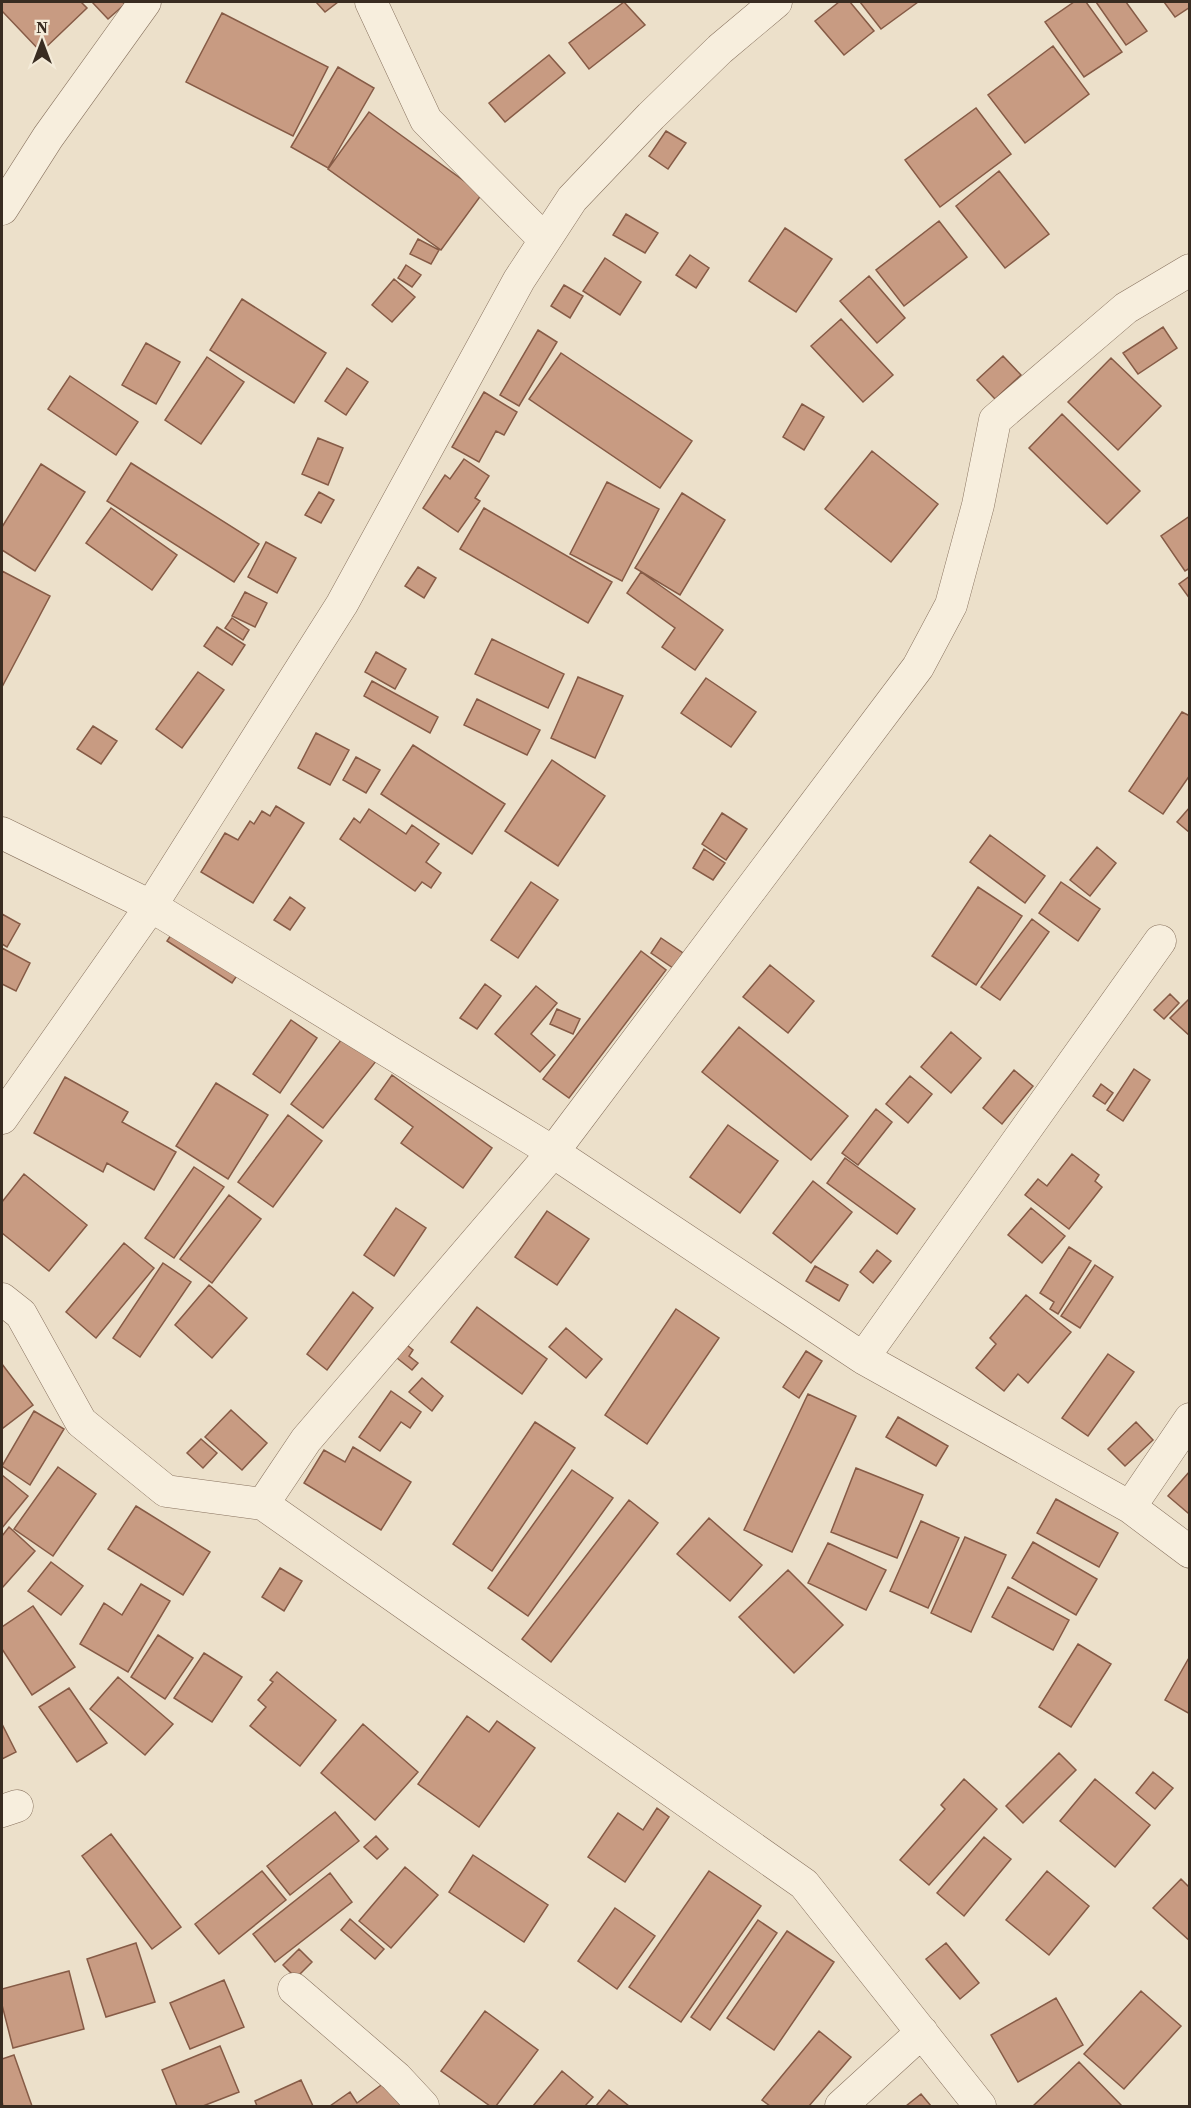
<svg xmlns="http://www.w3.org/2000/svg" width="1191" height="2108" viewBox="0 0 1191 2108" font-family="'Source Serif 4',serif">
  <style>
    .building { fill: #c89b82; stroke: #865b46; stroke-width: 1.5 }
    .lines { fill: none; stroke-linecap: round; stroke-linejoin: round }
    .street-casing { stroke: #88725f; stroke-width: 33 }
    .street { stroke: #f7eedd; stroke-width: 32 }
  </style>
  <rect width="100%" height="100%" fill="#ece0ca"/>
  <path class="building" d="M2 2H81L87 8 41 52 2 11Z
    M92 2H122L125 4 108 19Z
    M316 2H338L325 12Z
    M624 2 645 25 589 69 569 43Z
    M839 2H850L874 31 844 55 815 21Z
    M860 2H918L881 29Z
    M1074 2H1086L1122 52 1084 77 1045 22Z
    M1096 2H1126L1147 31 1126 45Z
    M1164 2H1190V7L1175 17Z
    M222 13 328 67 293 136 186 82Z
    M1053 46 1089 94 1025 143 988 95Z
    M549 55 565 73 505 122 489 103Z
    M338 67 374 88 328 168 291 147Z
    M976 108 1011 154 940 207 905 160Z
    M369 112 482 194 441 250 328 169Z
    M666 131 686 143 668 169 649 156Z
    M999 171 1049 234 1005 268 956 206Z
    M626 214 658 233 645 253 613 235Z
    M939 221 967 257 904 306 876 270Z
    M785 228 832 259 796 312 749 281Z
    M418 239 439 250 431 264 410 254Z
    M690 255 709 268 696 288 676 275Z
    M605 258 641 282 620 315 583 291Z
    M406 265 421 275 412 287 398 278Z
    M869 276 905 318 877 343 840 301Z
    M394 279 415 297 392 322 372 305Z
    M564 285 583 296 570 318 551 306Z
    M242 299 326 353 294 403 210 350Z
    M841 319 893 375 863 402 811 346Z
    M1163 327 1177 348 1138 374 1123 353Z
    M538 330 557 342 519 406 500 395Z
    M146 343 180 362 156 404 122 385Z
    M561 353 692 441 660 488 529 399Z
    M1003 356 1021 375 995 399 977 380Z
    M207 357 244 382 201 444 165 420Z
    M1111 358 1161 406 1118 450 1068 402Z
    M347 368 368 382 346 415 325 401Z
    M70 376 138 422 116 455 48 409Z
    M484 392 517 412 504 435 496 431 479 462 452 447Z
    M802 404 824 417 804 450 783 437Z
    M1062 414 1140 491 1107 524 1029 448Z
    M318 438 343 448 328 485 302 474Z
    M872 451 938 504 891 562 825 509Z
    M464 459 489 476 475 498 480 501 458 532 423 508 445 475 450 479Z
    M131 463 259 544 234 582 107 501Z
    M41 464 85 492 35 571 2 550V527Z
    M607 482 659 509 622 581 570 554Z
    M319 492 334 500 321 523 305 515Z
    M682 493 725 520 680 595 635 568Z
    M111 508 177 555 152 590 86 543Z
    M484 508 612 582 588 623 460 549Z
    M1190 516V568L1185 571 1161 536Z
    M266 542 296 558 277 593 248 577Z
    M418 567 436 578 424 598 405 586Z
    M2 571 50 596 2 687Z
    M641 572 723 630 695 670 662 647 675 628 627 593Z
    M1190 576V599L1179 584Z
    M245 592 267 603 255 627 232 616Z
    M232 618 249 630 243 640 225 628Z
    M217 627 245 645 232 665 204 646Z
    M492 639 564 674 548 708 475 674Z
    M376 652 406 669 395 689 365 672Z
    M198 672 224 690 182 748 156 729Z
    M578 677 623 696 595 758 551 738Z
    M706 678 756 712 731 747 681 713Z
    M372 681 438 717 430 733 364 696Z
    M477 699 540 730 527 755 464 725Z
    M1182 712 1190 716V775L1163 814 1129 791Z
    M93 726 117 741 101 764 77 749Z
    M316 733 349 750 330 785 298 768Z
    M413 745 505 804 472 854 381 794Z
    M356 757 380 770 366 793 343 780Z
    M552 760 605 796 558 866 505 831Z
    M276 806 304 823 253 903 201 872 225 833 238 840 250 821 254 824 262 811 270 816Z
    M1190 807V833L1177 822Z
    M369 809 406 834 412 825 439 844 426 862 441 873 431 888 422 882 415 891 340 839 354 818 360 823Z
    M722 813 747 829 726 860 702 844Z
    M990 835 1045 876 1025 903 970 862Z
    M1097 847 1116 863 1090 896 1070 880Z
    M704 849 725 863 713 880 693 868Z
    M531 882 558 900 518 958 491 940Z
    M1061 882 1100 909 1078 941 1039 913Z
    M978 887 1022 916 976 985 932 956Z
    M290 897 305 908 290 930 274 920Z
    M187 911 252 953 232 983 167 941Z
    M2 914 20 924 7 947 2 944Z
    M1032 919 1049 932 1000 1000 981 987Z
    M661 938 683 953 673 968 651 953Z
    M2 948 30 963 16 991 2 984Z
    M641 951 666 970 569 1098 543 1079Z
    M770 965 814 1001 788 1033 743 997Z
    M485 984 501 996 477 1029 460 1018Z
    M536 986 557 1003 531 1034 555 1055 540 1072 495 1034Z
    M1170 994 1179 1003 1164 1019 1154 1010Z
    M1190 998V1036L1170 1018Z
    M557 1009 580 1019 573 1034 550 1024Z
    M291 1020 317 1038 280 1093 253 1074Z
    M739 1027 848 1116 811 1160 702 1072Z
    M951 1032 981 1058 951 1093 921 1067Z
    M345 1035 377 1060 323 1128 291 1104Z
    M1134 1069 1150 1080 1123 1121 1107 1110Z
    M1014 1070 1033 1086 1002 1124 983 1108Z
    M392 1075 492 1148 463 1188 401 1143 413 1127 375 1099Z
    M910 1076 932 1094 908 1123 886 1104Z
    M65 1077 128 1112 122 1122 176 1152 154 1190 107 1163 103 1172 34 1133Z
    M216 1083 268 1115 228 1179 176 1146Z
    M1101 1084 1113 1093 1105 1104 1093 1096Z
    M876 1109 892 1122 858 1165 842 1153Z
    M288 1115 322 1141 273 1207 238 1182Z
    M728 1125 778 1161 740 1213 690 1177Z
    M1072 1154 1099 1175 1095 1181 1102 1187 1069 1229 1025 1195 1038 1179 1047 1186Z
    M845 1158 915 1209 897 1234 827 1183Z
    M194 1167 224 1187 174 1258 145 1238Z
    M24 1174 87 1225 49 1271 2 1233V1202Z
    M813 1181 852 1212 811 1263 773 1233Z
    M229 1195 261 1219 212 1283 180 1259Z
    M396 1208 426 1228 394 1276 364 1255Z
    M1031 1208 1065 1236 1042 1263 1008 1235Z
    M547 1211 589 1239 557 1285 515 1257Z
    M124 1243 154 1268 96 1338 66 1312Z
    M1069 1247 1091 1261 1058 1314 1050 1309 1054 1302 1040 1293Z
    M877 1250 891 1261 873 1283 860 1272Z
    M163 1263 191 1282 140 1357 113 1338Z
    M1095 1265 1113 1277 1080 1328 1061 1316Z
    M815 1266 848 1285 839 1301 806 1281Z
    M209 1285 247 1318 212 1358 175 1325Z
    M353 1292 373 1308 327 1370 307 1354Z
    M1026 1295 1071 1332 1028 1383 1018 1374 1004 1391 976 1368 996 1344 990 1338Z
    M477 1307 547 1359 522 1394 451 1342Z
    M676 1309 719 1338 647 1444 605 1415Z
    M566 1328 602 1359 586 1378 549 1347Z
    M403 1342 413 1350 409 1356 418 1363 412 1370 392 1354Z
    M806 1351 822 1361 799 1398 783 1387Z
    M1108 1354 1134 1372 1088 1436 1062 1418Z
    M2 1364 33 1405 3 1428 2 1426Z
    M422 1378 443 1396 432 1411 409 1392Z
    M391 1391 421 1412 410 1428 401 1422 380 1451 359 1437Z
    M808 1394 856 1416 792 1552 744 1530Z
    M231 1410 267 1443 242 1470 205 1437Z
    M34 1411 64 1429 30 1485 2 1466Z
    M898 1417 948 1446 936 1466 886 1437Z
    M535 1422 575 1448 492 1571 453 1544Z
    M1136 1422 1153 1440 1125 1466 1108 1449Z
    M201 1439 217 1453 203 1468 187 1453Z
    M353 1447 411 1482 381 1530 304 1483 324 1450 345 1462Z
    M58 1467 96 1494 53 1556 14 1529Z
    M856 1468 923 1495 897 1558 831 1532Z
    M572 1470 613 1498 528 1616 488 1588Z
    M1190 1471V1511L1188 1513 1168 1496Z
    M2 1475 28 1496 2 1528Z
    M1056 1499 1118 1533 1099 1567 1037 1533Z
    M629 1500 658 1523 551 1662 522 1639Z
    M136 1506 210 1552 183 1595 108 1549Z
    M709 1518 762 1565 730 1601 677 1554Z
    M921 1521 959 1538 928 1608 890 1591Z
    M9 1527 35 1551 2 1588V1536Z
    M965 1537 1006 1555 971 1632 931 1613Z
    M1033 1542 1097 1579 1076 1615 1012 1578Z
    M828 1543 886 1570 866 1610 808 1583Z
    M51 1562 83 1586 61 1615 28 1591Z
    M280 1568 302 1581 284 1611 262 1597Z
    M788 1570 843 1625 794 1673 739 1617Z
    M141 1584 170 1601 128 1672 80 1644 104 1603 122 1615Z
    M1008 1587 1069 1620 1053 1650 992 1617Z
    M33 1606 75 1667 32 1695 2 1649V1627Z
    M158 1635 193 1658 165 1699 131 1677Z
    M1078 1644 1111 1664 1071 1727 1039 1707Z
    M204 1653 242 1677 212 1722 174 1698Z
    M1190 1656V1714L1165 1700Z
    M277 1672 336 1720 300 1766 250 1726 266 1707 258 1700 273 1682 270 1680Z
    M118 1677 173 1724 145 1755 90 1709Z
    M69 1688 107 1743 77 1762 39 1707Z
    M467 1716 489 1732 497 1721 535 1748 479 1827 418 1784Z
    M2 1724 16 1752 2 1759Z
    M363 1724 418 1772 375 1820 321 1773Z
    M1059 1753 1076 1770 1023 1823 1006 1806Z
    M1153 1772 1173 1788 1155 1809 1136 1793Z
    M964 1779 997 1809 929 1885 900 1860 945 1809 941 1805Z
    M1095 1779 1150 1825 1115 1867 1060 1821Z
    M657 1808 669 1817 625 1882 588 1857 618 1813 643 1830Z
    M335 1812 359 1841 290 1895 267 1866Z
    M111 1834 181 1927 152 1949 82 1856Z
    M376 1836 388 1849 377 1859 364 1847Z
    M984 1837 1011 1859 964 1916 937 1893Z
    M473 1855 548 1905 524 1942 449 1892Z
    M405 1867 438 1895 391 1948 359 1921Z
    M262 1871 286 1900 219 1954 195 1924Z
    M709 1871 761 1906 681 2022 629 1987Z
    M1047 1871 1089 1906 1049 1955 1006 1920Z
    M330 1873 352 1902 275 1962 253 1934Z
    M1181 1879 1190 1888V1941L1153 1908Z
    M615 1908 655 1936 617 1989 578 1961Z
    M350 1919 384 1949 375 1959 341 1930Z
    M758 1920 777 1933 710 2030 691 2017Z
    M787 1931 834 1962 774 2050 727 2018Z
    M136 1943 155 2002 106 2017 87 1959Z
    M946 1943 979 1983 960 1999 926 1959Z
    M299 1949 312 1962 296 1978 283 1965Z
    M69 1971 84 2029 13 2048 2 2005V1989Z
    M224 1980 244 2027 190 2049 170 2003Z
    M1141 1991 1181 2026 1124 2089 1084 2054Z
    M1056 1998 1083 2045 1018 2082 991 2035Z
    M485 2011 538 2050 496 2106H490L441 2071Z
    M819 2031 851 2057 809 2106H770L762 2100Z
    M220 2046 239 2092 203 2106H177L162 2070Z
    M14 2055 32 2106H3L2 2101V2059Z
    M1079 2062 1122 2106H1033Z
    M562 2071 593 2097 585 2106H533Z
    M301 2080 313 2106H257L255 2101Z
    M384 2083 401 2106H330L350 2092 357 2103Z
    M609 2090 629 2106H596Z
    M921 2094 931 2106H906Z"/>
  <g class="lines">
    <g class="street-casing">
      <path id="street" d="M371 2 426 120 545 240
        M2 209 48 137 145 2
        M2 833 151 906 553 1152 863 1358 1130 1507 1190 1552
        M2 1118 151 906 342 604 519 280 572 199 651 116 720 49 776 2
        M2 1299 21 1314 81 1422 166 1491 263 1504 804 1884 980 2106
        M863 1358 1160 941
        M263 1504 306 1440 553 1152 918 667 951 605 978 505 995 420 1126 308 1190 270
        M1130 1507 1190 1419
        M2 1811 17 1806
        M294 1989 396 2077 423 2106
        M841 2106 922 2032"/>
    </g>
    <use href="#street" class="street"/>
  </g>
  <rect width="1191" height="2108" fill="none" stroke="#392c21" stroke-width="6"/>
  <g transform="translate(42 42)" stroke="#f4ebd9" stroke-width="4.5" paint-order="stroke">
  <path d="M0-4.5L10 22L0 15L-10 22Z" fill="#392c21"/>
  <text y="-9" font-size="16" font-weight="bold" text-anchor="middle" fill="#392c21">N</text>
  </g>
</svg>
